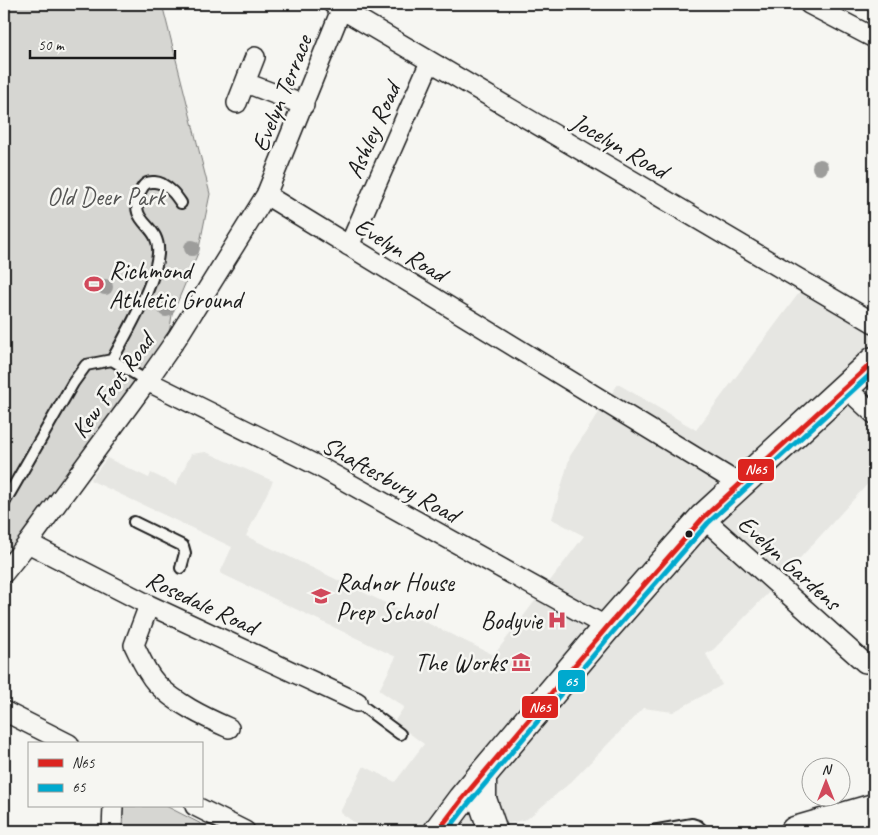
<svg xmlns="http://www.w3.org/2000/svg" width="878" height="835" viewBox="0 0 878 835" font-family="Caveat,sans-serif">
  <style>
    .built { fill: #e6e6e2 }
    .green { fill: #d6d6d2; stroke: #797977 }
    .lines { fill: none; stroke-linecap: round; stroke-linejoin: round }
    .lane-casing { stroke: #1c1c1c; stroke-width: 14 }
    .street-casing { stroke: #1c1c1c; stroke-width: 22 }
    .primary-casing { stroke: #1c1c1c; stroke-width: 31 }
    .highway-casing { stroke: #1c1c1c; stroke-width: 31 }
    .lane { stroke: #f6f6f2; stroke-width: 10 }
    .street { stroke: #f6f6f2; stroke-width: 19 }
    .primary { stroke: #f6f6f2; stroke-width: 28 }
    .highway { stroke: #f6f6f2; stroke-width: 28 }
    .bus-1-casing { stroke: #f6f6f2; stroke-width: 9 }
    .bus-2-casing { stroke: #f6f6f2; stroke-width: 9 }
    .bus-1 { stroke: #dc241f; stroke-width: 5 }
    .bus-2 { stroke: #00a9ce; stroke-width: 5 }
    .tree { fill: #9d9d9b }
    .bus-dot { fill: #1c1c1c; stroke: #f6f6f2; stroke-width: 2 }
    .labels { text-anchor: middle; stroke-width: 5; stroke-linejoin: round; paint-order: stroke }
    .street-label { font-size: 25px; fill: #1c1c1c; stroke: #f6f6f2 }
    .park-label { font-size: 25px; fill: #545453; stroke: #f6f6f2 }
    .poi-label { font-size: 25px; fill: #1c1c1c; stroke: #f6f6f2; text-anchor: start }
    .line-badge { stroke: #f6f6f2; stroke-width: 2 }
    .badge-label { font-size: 14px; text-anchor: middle; font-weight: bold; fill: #fff }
  </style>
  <rect width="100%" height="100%" fill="#f6f6f2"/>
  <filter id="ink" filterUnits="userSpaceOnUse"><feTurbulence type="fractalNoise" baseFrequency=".02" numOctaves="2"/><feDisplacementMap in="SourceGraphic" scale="10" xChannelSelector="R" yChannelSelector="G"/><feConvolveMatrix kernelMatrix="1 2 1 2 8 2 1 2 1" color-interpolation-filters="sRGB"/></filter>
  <g filter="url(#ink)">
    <path class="built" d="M811 277 874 309V477L770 591 714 649 706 654 722 685 673 712 643 708 571 782 527 819 478 831H366L340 812 364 766 395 782 424 744 394 722 404 707 379 690 396 657 220 573 232 547 90 480 107 458 149 478 151 473 176 485 191 454 206 452 273 481 246 536 494 655 584 536 552 519 570 456 618 384 696 430Z"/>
    <path class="green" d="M4 4H162L210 194 198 253 172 315 169 334 4 560Z
      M122 806H166L215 831H120Z"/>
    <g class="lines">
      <g class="lane-casing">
        <path id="lane" d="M112 360C127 333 155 284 158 254 161 222 127 226 140 192 142 188 143 185 147 183 151 181 158 182 162 184 171 189 175 194 181 203
          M4 503 73 383 86 365 112 360 147 381
          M134 522 183 546 185 553 181 568
          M357 702 400 734
          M652 831 692 824 698 826 703 831"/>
      </g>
      <g class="street-casing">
        <path id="street" d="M333 4 874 323
          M809 4 874 38
          M246 83 304 105
          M237 103 255 57
          M266 195 741 485
          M349 246 430 62
          M147 381 318 466 607 627
          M846 388 874 414
          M703 518 865 663
          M28 543 149 605 357 702
          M4 573 28 543 147 381 177 338 266 195 341 10
          M149 605 134 645C140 657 146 672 156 683 175 703 204 717 229 728
          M4 711 69 744
          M195 806 245 831
          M112 831 113 806"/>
      </g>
      <g class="primary-casing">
        <path id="primary" d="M482 776V799L493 831
          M438 831 462 799 607 627 703 518 874 361"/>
      </g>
      <g class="highway-casing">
        <path id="highway" d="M795 831 874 808"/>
      </g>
      <use href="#lane" class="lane"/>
      <use href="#street" class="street"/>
      <use href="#primary" class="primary"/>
      <use href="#highway" class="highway"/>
      <g class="bus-1-casing">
        <path id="bus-1" d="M438 831 462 799 607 627 703 518 874 361"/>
      </g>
      <g class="bus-2-casing">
        <path id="bus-2" d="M447 831 468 804 613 632 708 523 874 371"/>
      </g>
      <use href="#bus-1" class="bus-1"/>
      <use href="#bus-2" class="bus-2"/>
    </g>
    <g class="tree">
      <circle cx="820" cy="167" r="8"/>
      <circle cx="192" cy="248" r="8"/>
      <circle cx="105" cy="287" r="8"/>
      <circle cx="166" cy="309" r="8"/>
    </g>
  </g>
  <defs>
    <g id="stadium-bare" transform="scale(1.5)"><path d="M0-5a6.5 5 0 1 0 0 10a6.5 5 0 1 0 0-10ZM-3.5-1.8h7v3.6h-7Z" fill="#d1495b" stroke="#f6f6f2" stroke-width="2.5" paint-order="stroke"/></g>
    <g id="school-bare" transform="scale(1.5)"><path d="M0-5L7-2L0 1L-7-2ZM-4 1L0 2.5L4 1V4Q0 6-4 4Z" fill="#d1495b" stroke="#f6f6f2" stroke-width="2.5" paint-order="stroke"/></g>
    <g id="hospital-bare" transform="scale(1.5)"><path d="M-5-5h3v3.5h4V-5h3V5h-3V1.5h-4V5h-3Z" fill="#d1495b" stroke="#f6f6f2" stroke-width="2.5" paint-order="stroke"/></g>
    <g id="museum-bare" transform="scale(1.5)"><path d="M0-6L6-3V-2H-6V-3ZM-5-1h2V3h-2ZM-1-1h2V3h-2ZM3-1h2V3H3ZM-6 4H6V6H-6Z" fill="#d1495b" stroke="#f6f6f2" stroke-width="2.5" paint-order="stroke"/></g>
  </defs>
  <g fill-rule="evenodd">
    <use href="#stadium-bare" x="94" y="284"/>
    <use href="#school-bare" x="321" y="596"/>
    <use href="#hospital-bare" x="557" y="620"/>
    <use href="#museum-bare" x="521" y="662"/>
  </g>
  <circle class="bus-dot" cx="689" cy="534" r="4.5"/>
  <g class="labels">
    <g class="street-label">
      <text transform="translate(281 93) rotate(-68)" y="9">Evelyn Terrace</text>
      <text transform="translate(372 130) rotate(-66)" y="9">Ashley Road</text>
      <text transform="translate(620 145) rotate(30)" y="9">Jocelyn Road</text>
      <text transform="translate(401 249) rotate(31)" y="9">Evelyn Road</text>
      <text transform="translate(112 385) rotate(-54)" y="9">Kew Foot Road</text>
      <text transform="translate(391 479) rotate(29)" y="9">Shaftesbury Road</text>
      <text transform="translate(790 562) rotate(42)" y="9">Evelyn Gardens</text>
      <text transform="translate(202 602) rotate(25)" y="9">Rosedale Road</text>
    </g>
    <g class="park-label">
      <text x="106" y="205">Old Deer Park</text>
    </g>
    <g class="poi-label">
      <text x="109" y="279">Richmond<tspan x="109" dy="29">Athletic Ground</tspan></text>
      <text x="336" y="591">Radnor House<tspan x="336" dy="29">Prep School</tspan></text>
      <text x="542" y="629" text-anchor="end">Bodyvie</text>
      <text x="506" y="671" text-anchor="end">The Works</text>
    </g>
  </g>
  <g class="line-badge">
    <rect x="737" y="458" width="38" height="24" rx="5" fill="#dc241f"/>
    <rect x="557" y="669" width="29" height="24" rx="5" fill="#00a9ce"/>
    <rect x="521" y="695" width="38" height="24" rx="5" fill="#dc241f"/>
  </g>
  <g class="badge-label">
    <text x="756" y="474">N65</text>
    <text x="571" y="686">65</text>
    <text x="540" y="712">N65</text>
  </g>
  <rect width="878" height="835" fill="none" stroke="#f6f6f2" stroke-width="20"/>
  <rect x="10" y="10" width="858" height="815" fill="none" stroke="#1c1c1c" stroke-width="2" filter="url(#ink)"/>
  <rect x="28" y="742" width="175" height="65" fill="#f6f6f2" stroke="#9f9f9c"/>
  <rect x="38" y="759" width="25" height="8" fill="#dc241f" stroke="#9f9f9c"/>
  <text x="72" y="768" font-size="15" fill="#1c1c1c">N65</text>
  <rect x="38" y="784" width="25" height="8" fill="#00a9ce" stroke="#9f9f9c"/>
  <text x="72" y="792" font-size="15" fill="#1c1c1c">65</text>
  <g transform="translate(826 782)"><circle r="24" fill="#f6f6f2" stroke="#9f9f9c"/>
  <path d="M0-4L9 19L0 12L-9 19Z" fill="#d1495b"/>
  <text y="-8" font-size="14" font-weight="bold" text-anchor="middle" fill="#1c1c1c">N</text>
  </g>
  <path d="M30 50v8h145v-8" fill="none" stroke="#1c1c1c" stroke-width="2.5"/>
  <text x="38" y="50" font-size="15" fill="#1c1c1c" stroke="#f6f6f2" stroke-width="4" paint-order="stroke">50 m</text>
</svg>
